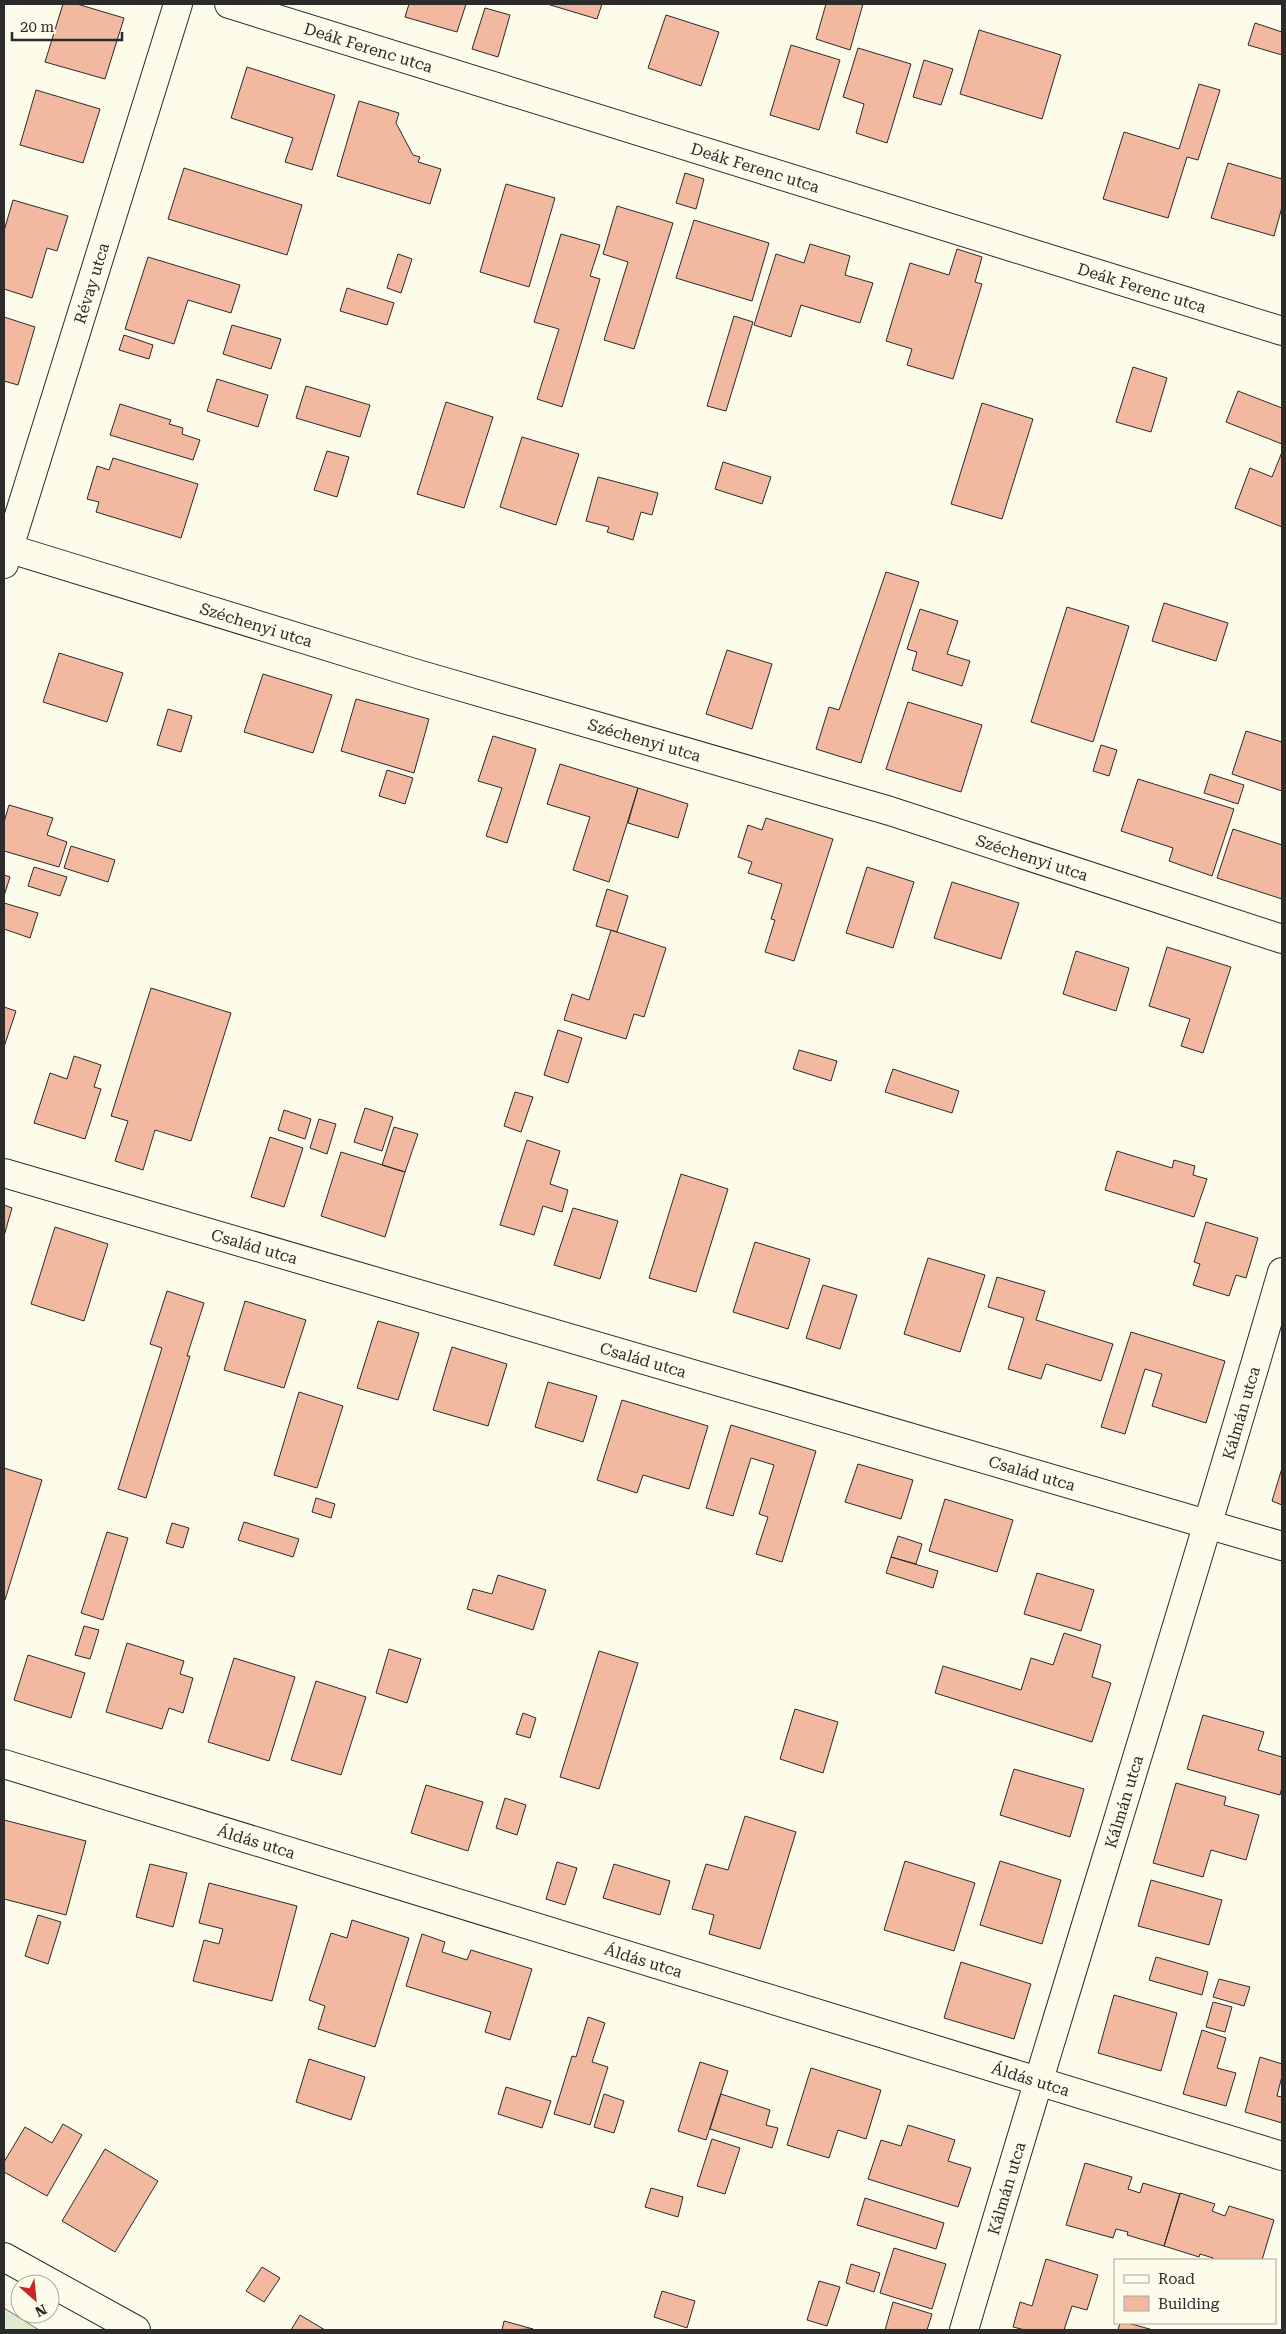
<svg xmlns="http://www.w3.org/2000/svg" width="1286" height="2334" viewBox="0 0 1286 2334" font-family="'Roboto Serif',serif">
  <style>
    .green { fill: #deebd1; stroke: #74746e }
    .building { fill: #f2b8a0; stroke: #2b2b2b }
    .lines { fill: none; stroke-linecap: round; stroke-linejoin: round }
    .minor-casing { stroke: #2b2b2b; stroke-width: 30 }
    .minor { stroke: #fdfbea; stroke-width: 28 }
    .labels { text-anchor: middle; stroke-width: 4; stroke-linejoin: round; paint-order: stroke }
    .street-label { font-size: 16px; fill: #2b2b2b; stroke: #fdfbea }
  </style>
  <rect width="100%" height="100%" fill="#fdfbea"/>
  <path class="green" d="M4 2308 39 2330H4Z"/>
  <path class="building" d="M63 4H77L124 18 105 79 45 62Z
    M409 4H466L457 32 405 17Z
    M547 4H602L597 19Z
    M826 4H863L850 50 816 39Z
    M485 8 510 15 498 57 472 49Z
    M666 15 719 32 701 86 648 68Z
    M1255 23 1282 32V55L1248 45Z
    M979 30 1061 55 1042 119 960 94Z
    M791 45 840 60 819 130 770 115Z
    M858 48 911 64 887 143 856 133 864 104 843 97Z
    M924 60 953 69 941 105 913 97Z
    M247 67 335 95 312 170 285 162 293 138 231 118Z
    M1199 84 1220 90 1198 160 1187 157 1168 218 1103 199 1124 132 1179 149Z
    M36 90 100 109 83 163 20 145Z
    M359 101 399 113 396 123 413 155 420 157 418 162 441 169 430 204 337 176Z
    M1228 163 1282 179V207L1274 236 1211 218Z
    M184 168 302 205 287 255 168 219Z
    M685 173 704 179 696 209 676 203Z
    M506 184 555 198 529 287 480 272Z
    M13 200 68 216 57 251 47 248 32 298 4 289V231Z
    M617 206 673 223 634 349 604 340 628 262 603 254Z
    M694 220 769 243 752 301 676 278Z
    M561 234 600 245 590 276 600 279 562 407 537 399 559 329 534 322Z
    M810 244 850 256 845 275 873 283 860 323 801 305 791 337 754 325 776 254 804 263Z
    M957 249 982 257 975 282 982 284 953 379 907 365 912 349 886 341 910 263 949 275Z
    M398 254 412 259 401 293 387 288Z
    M148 257 240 285 231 313 188 300 174 344 125 329Z
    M347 288 394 303 387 325 340 311Z
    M734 316 753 322 726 411 707 406Z
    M4 317 35 327 18 385 4 381Z
    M232 325 281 339 271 369 223 354Z
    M124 335 153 345 149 359 119 350Z
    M1133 367 1167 378 1151 432 1116 422Z
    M217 379 268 395 258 427 207 411Z
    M306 386 370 405 360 437 296 418Z
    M1238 391 1282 408V444L1226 422Z
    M446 402 493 417 464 508 417 494Z
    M982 403 1033 419 1002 519 951 504Z
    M120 404 171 420 169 424 183 428 182 434 200 440 193 460 110 435Z
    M522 437 579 454 556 525 500 507Z
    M327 451 349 457 337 497 314 490Z
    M1282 452V527L1235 508 1250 468 1272 477Z
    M113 458 198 484 181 538 96 512 99 502 87 499 97 466 109 470Z
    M723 462 771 477 762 504 715 489Z
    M598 477 658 493 652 515 641 512 633 540 607 532 609 527 586 521Z
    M886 572 919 582 861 763 816 749 829 707 839 710Z
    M1164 603 1228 623 1216 661 1152 641Z
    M1067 607 1129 626 1093 742 1031 722Z
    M920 609 958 621 947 654 970 661 962 686 912 670 917 652 907 649Z
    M727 650 772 664 752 729 706 714Z
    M59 653 123 673 107 722 43 702Z
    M263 674 332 695 313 753 244 732Z
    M356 699 429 719 414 773 341 751Z
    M908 702 982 725 961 792 886 769Z
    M168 709 192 716 181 752 157 745Z
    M1246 731 1282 742V791L1232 774Z
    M493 736 536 749 507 843 486 836 502 788 478 781Z
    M1101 745 1117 750 1109 776 1093 771Z
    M560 764 638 788 609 882 573 870 590 817 547 804Z
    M387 770 413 778 405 804 379 796Z
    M1210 774 1244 785 1238 804 1204 793Z
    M1138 779 1234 809 1212 876 1169 861 1173 848 1121 831Z
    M638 788 688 804 678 838 628 823Z
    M9 805 53 818 47 835 67 842 59 867 4 851V822Z
    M766 818 833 839 794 961 765 952 775 920 771 919 782 884 748 873 752 862 738 857 748 825 762 830Z
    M1233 829 1282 845V899L1217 878Z
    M71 846 115 860 108 882 64 868Z
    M34 867 67 877 60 896 28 886Z
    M867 867 914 882 893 948 846 933Z
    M4 875 10 877 4 896Z
    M952 882 1019 903 1001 959 934 938Z
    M607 889 628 896 617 932 596 926Z
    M4 903 38 913 30 938 4 929Z
    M611 930 666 948 644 1017 634 1014 626 1039 564 1020 572 994 589 1000Z
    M1167 947 1231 967 1203 1053 1181 1046 1190 1019 1149 1006Z
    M1076 951 1129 968 1116 1011 1063 994Z
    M151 988 231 1013 191 1141 155 1130 143 1170 115 1161 128 1121 111 1116Z
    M4 1007 16 1011 4 1047Z
    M558 1030 582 1038 568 1083 544 1075Z
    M799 1050 837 1061 831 1081 793 1069Z
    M74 1056 101 1065 94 1087 101 1089 85 1139 34 1123 50 1073 67 1079Z
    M893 1069 959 1091 952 1113 885 1092Z
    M515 1092 533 1097 521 1132 504 1126Z
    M365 1108 393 1117 382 1151 354 1142Z
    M284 1110 311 1119 305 1139 278 1130Z
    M319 1119 336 1124 327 1154 310 1148Z
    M394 1127 418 1134 405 1172 382 1165Z
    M270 1137 303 1148 284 1207 251 1197Z
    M527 1140 560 1151 550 1184 568 1190 562 1212 543 1206 534 1235 500 1225Z
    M1117 1151 1172 1168 1174 1160 1195 1166 1193 1175 1207 1179 1194 1217 1105 1190Z
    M341 1152 405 1172 385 1237 321 1216Z
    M681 1174 728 1189 696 1292 649 1278Z
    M4 1205 12 1208 4 1236Z
    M573 1208 618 1221 600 1279 554 1265Z
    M1206 1222 1258 1238 1246 1278 1236 1275 1229 1296 1193 1285 1200 1264 1194 1262Z
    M55 1227 108 1244 84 1321 31 1304Z
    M755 1242 810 1259 788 1329 733 1312Z
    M928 1258 985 1275 960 1352 904 1334Z
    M997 1277 1045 1291 1036 1320 1113 1344 1101 1381 1046 1364 1041 1379 1008 1369 1024 1318 988 1307Z
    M823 1285 857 1295 840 1349 806 1338Z
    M167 1291 204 1303 187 1356H190L146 1498 118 1489 162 1348 150 1344Z
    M245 1301 306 1320 284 1388 224 1370Z
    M378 1321 419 1333 398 1400 357 1388Z
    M1131 1332 1225 1361 1206 1423 1152 1406 1162 1374 1145 1369 1125 1434 1101 1427Z
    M452 1347 507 1364 488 1426 433 1410Z
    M548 1382 597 1396 583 1442 535 1427Z
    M299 1392 343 1406 317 1488 274 1475Z
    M622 1400 708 1426 689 1489 643 1475 637 1493 597 1480Z
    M731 1425 816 1451 782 1562 756 1554 768 1517 759 1514 774 1465 751 1458 733 1516 706 1508Z
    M858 1464 913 1480 901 1519 845 1502Z
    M4 1468 42 1480 5 1600H4Z
    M1282 1468V1505L1272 1501Z
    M316 1498 335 1504 331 1518 312 1512Z
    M945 1499 1013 1520 997 1572 929 1551Z
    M244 1522 299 1539 293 1557 238 1540Z
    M172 1523 189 1528 183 1548 166 1543Z
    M107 1532 128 1538 103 1620 81 1613Z
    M898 1536 922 1544 916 1564 891 1557Z
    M891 1557 938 1571 933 1588 886 1573Z
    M1037 1573 1094 1590 1081 1631 1024 1614Z
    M498 1575 546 1590 533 1630 467 1609 473 1589 492 1594Z
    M84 1626 99 1630 90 1659 75 1655Z
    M1064 1633 1101 1645 1092 1677 1111 1683 1092 1742 935 1693 943 1666 1021 1690 1031 1658 1053 1665Z
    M127 1643 184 1661 180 1674 193 1678 183 1713 169 1708 162 1729 106 1712Z
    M389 1649 421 1659 407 1703 376 1693Z
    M599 1651 638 1663 599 1789 560 1777Z
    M28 1655 85 1673 71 1718 14 1700Z
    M234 1658 295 1677 269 1761 208 1742Z
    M316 1681 366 1697 341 1775 291 1760Z
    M795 1709 838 1722 823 1773 780 1759Z
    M523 1713 536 1718 530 1738 516 1734Z
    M1203 1715 1264 1732 1258 1750 1282 1757V1787L1280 1795 1187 1769Z
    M1014 1769 1084 1789 1070 1837 1000 1815Z
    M1176 1783 1226 1797 1224 1805 1259 1815 1246 1860 1211 1850 1203 1877 1153 1863Z
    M426 1785 483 1802 468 1851 411 1833Z
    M505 1798 526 1805 517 1835 496 1828Z
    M745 1816 796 1832 760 1949 709 1934 714 1915 692 1909 706 1864 728 1870Z
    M4 1820 86 1841 66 1915 4 1899Z
    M905 1861 975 1883 954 1951 884 1930Z
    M1000 1861 1061 1880 1042 1944 980 1925Z
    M557 1862 577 1868 565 1905 546 1899Z
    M150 1864 187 1873 173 1927 136 1917Z
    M614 1864 670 1881 660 1915 603 1898Z
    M1151 1880 1222 1900 1209 1945 1138 1926Z
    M209 1883 297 1906 272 2001 193 1981 204 1940 219 1944 223 1929 199 1923Z
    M38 1915 61 1922 48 1964 25 1956Z
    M352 1920 409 1938 375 2047 318 2029 325 2006 309 2000 331 1933 347 1938Z
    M422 1934 445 1942 442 1952 467 1960 471 1950 532 1969 510 2040 485 2032 491 2012 406 1986Z
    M1156 1957 1208 1972 1202 1995 1149 1980Z
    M961 1962 1031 1984 1014 2039 944 2018Z
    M1219 1979 1250 1987 1244 2006 1213 1997Z
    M1114 1995 1177 2013 1161 2071 1098 2053Z
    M1213 2002 1232 2007 1225 2032 1206 2027Z
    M588 2017 605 2023 592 2062 608 2067 590 2125 554 2114 572 2056 576 2057Z
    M1202 2030 1226 2038 1217 2068 1236 2073 1226 2106 1183 2094Z
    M1260 2057 1282 2064V2076L1277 2096 1282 2097V2123L1245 2112Z
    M309 2059 365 2077 351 2120 296 2102Z
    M700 2062 728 2071 706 2140 678 2131Z
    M811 2068 881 2090 866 2139 838 2130 829 2158 787 2145Z
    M506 2087 551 2101 542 2128 498 2114Z
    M604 2094 624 2101 614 2133 594 2127Z
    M721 2094 770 2110 766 2125 778 2128 772 2148 710 2129Z
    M63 2124 82 2135 47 2196 4 2172V2162L25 2127 52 2143Z
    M908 2125 955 2140 948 2161 971 2168 958 2207 868 2179 881 2140 901 2146Z
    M712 2139 740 2148 725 2194 697 2186Z
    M105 2149 158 2181 115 2252 62 2221Z
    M1085 2163 1132 2177 1128 2189 1140 2193 1143 2183 1180 2194 1164 2246 1127 2235 1128 2232 1116 2229 1113 2238 1066 2225Z
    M651 2188 683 2197 678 2217 645 2207Z
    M1180 2193 1215 2204 1212 2211 1225 2216 1229 2206 1274 2220 1262 2260H1212L1213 2258 1200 2254 1199 2257 1164 2246Z
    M865 2198 944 2223 936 2249 857 2225Z
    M894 2248 946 2264 932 2309 880 2293Z
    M1046 2259 1098 2275 1087 2310 1072 2306 1064 2330H1025L1013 2327 1020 2302 1032 2306Z
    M851 2264 880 2273 874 2292 846 2283Z
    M262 2267 280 2278 264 2302 246 2291Z
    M819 2281 840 2287 827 2326 807 2320Z
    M662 2291 695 2301 687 2328 654 2317Z
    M893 2302 932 2314 927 2330H885Z
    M300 2315 325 2330H291Z
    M504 2321 533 2329 502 2330Z
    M1120 2323H1128L1153 2330H1118Z"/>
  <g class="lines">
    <g class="minor-casing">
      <g id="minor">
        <path id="s1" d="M229 4 1282 331"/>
        <path id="s2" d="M4 547 414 673 890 811 1282 939"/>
        <path id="s3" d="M4 564 178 4"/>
        <path id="s4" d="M4 1173 1282 1546"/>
        <path id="s5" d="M4 1764 1282 2156"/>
        <path d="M4 2257 136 2330"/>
        <path id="s6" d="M964 2330C1068 1977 1180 1626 1282 1272"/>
      </g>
    </g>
    <use href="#minor" class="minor"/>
  </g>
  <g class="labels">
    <g class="street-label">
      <text dy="6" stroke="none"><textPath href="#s1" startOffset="146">Deák Ferenc utca</textPath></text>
      <text dy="6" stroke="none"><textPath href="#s1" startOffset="551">Deák Ferenc utca</textPath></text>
      <text dy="6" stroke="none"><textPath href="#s3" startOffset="294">Révay utca</textPath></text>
      <text dy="6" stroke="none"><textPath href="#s1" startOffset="956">Deák Ferenc utca</textPath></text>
      <text dy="6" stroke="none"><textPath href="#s2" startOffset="264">Széchenyi utca</textPath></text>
      <text dy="6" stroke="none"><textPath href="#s2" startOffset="669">Széchenyi utca</textPath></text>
      <text dy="6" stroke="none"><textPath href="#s2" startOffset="1074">Széchenyi utca</textPath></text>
      <text dy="6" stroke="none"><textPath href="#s4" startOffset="261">Család utca</textPath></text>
      <text dy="6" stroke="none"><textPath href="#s4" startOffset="666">Család utca</textPath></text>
      <text dy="6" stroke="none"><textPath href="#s6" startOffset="958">Kálmán utca</textPath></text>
      <text dy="6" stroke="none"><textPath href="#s4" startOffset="1071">Család utca</textPath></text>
      <text dy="6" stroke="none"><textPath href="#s6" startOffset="552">Kálmán utca</textPath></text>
      <text dy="6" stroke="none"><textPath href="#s5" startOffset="264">Áldás utca</textPath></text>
      <text dy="6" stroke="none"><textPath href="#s5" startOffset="669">Áldás utca</textPath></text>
      <text dy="6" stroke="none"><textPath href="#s5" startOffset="1074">Áldás utca</textPath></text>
      <text dy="6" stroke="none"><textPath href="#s6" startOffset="148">Kálmán utca</textPath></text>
    </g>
  </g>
  <rect width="1286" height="2334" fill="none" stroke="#2b2b2b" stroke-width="10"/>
  <rect x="1114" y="2259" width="162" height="65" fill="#fdfbea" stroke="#a9a89e"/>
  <rect x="1124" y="2275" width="25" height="8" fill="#fdfbea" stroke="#a9a89e"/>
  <text x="1158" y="2284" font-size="15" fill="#2b2b2b">Road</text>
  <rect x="1124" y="2296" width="25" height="15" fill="#f2b8a0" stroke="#a9a89e"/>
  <text x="1158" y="2309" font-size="15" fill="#2b2b2b">Building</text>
  <g transform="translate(35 2299) rotate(153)"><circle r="24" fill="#fdfbea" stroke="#a9a89e"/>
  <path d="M0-4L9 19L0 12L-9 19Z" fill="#c62828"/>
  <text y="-8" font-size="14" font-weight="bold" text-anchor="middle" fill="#2b2b2b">N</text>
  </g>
  <path d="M12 32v8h110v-8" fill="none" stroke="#2b2b2b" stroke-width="2.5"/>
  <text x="20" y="32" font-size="15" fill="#2b2b2b" stroke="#fdfbea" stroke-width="4" paint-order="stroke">20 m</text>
</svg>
